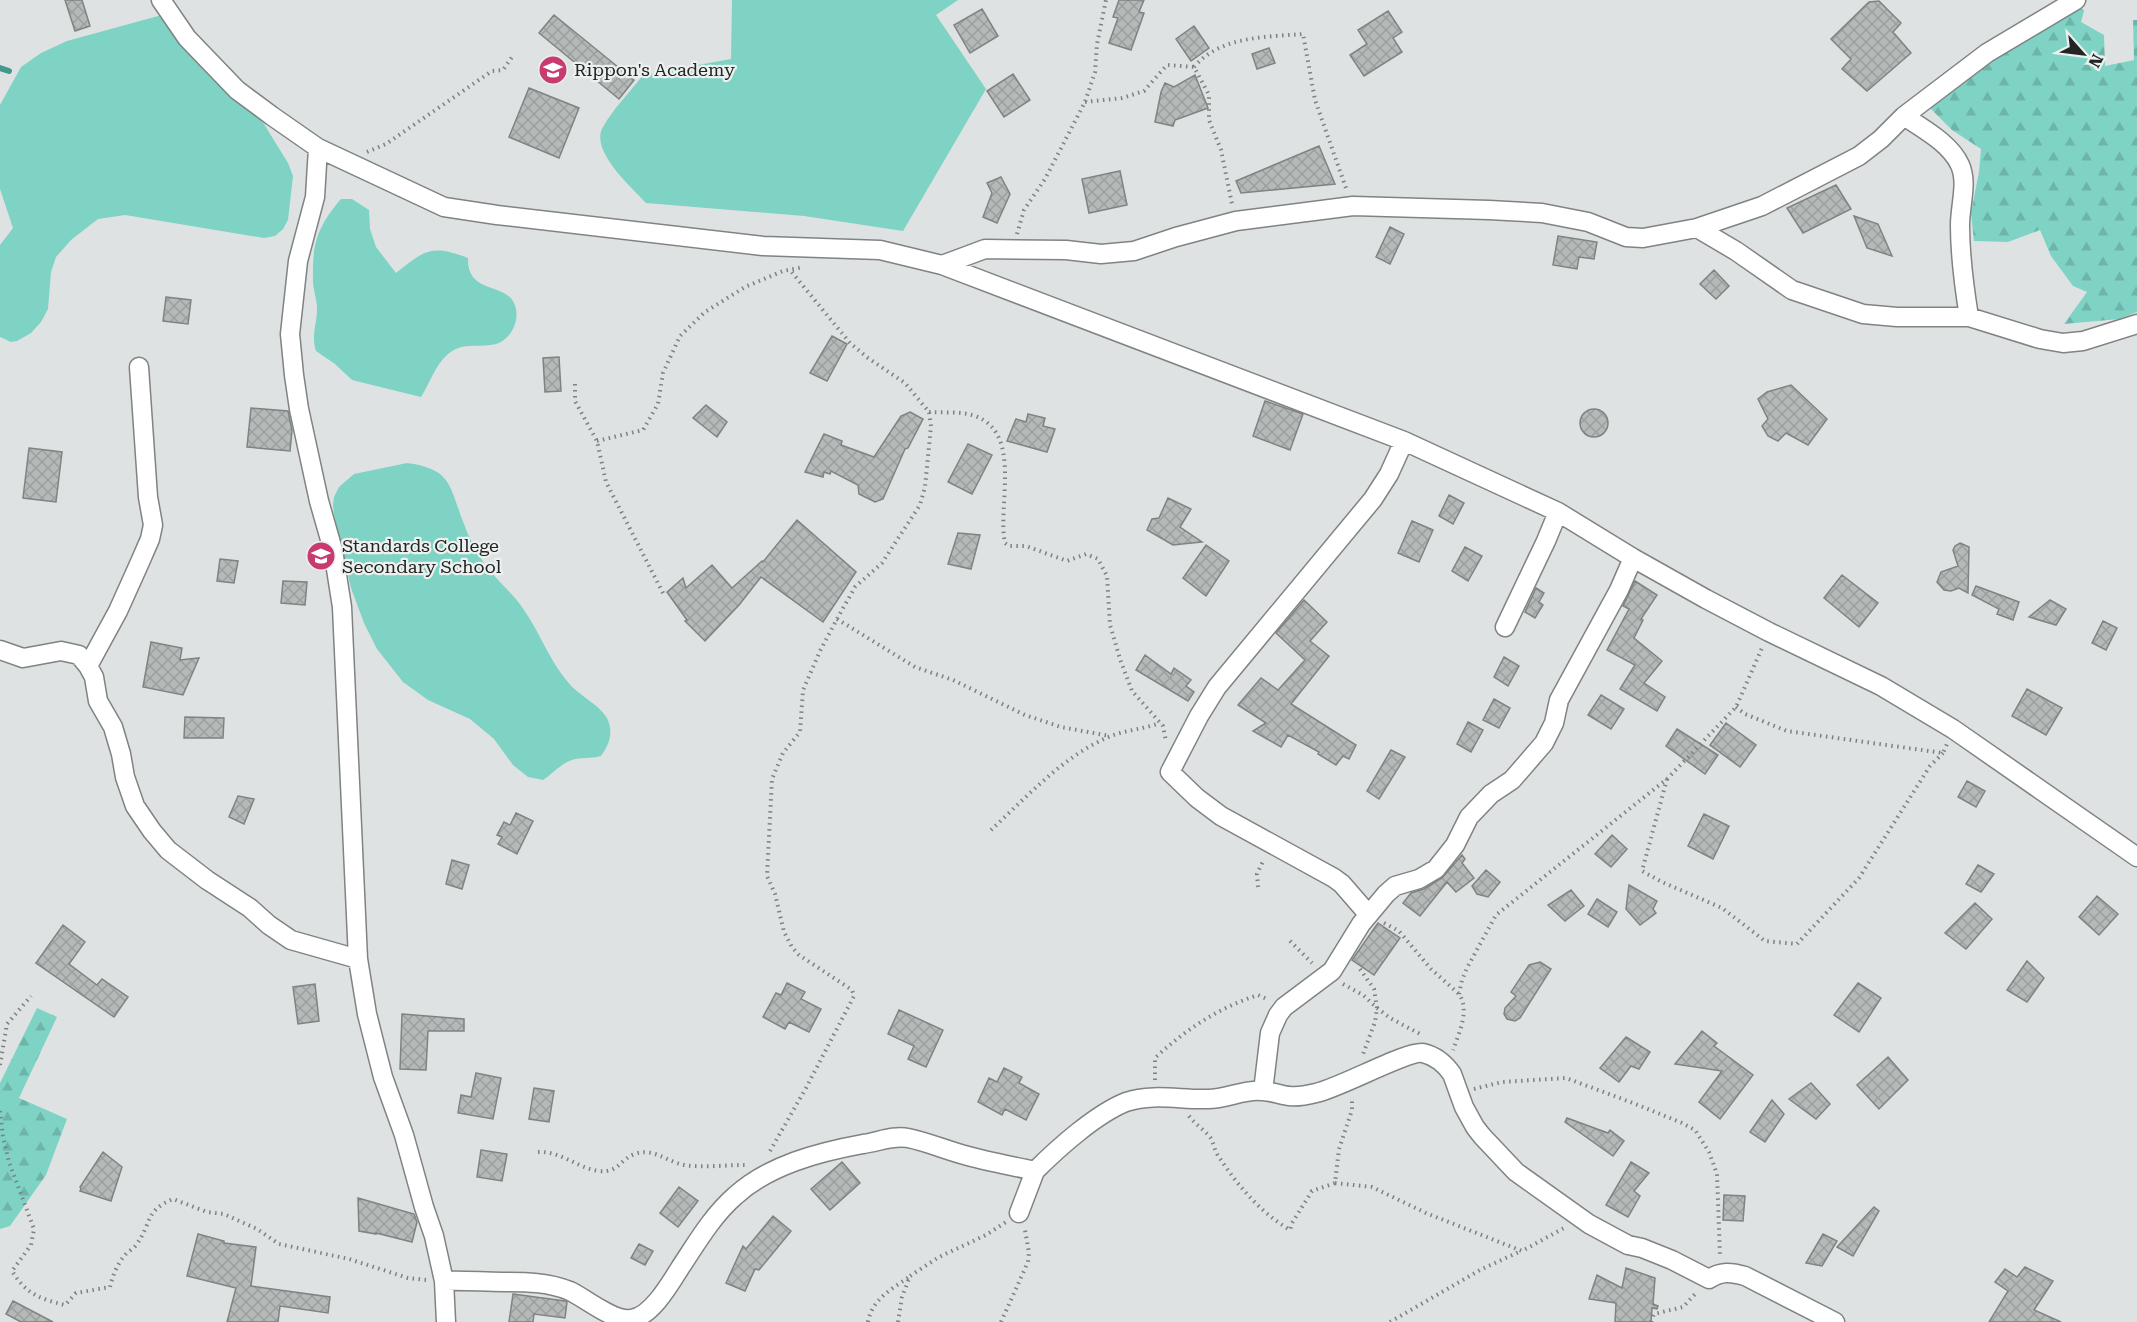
<svg xmlns="http://www.w3.org/2000/svg" width="2137" height="1322" viewBox="0 0 2137 1322" font-family="'Roboto Serif',serif">
  <style>
    .grass { fill: #7ed3c4 }
    .forest { fill: url(#forest-firs) }
    .lines { fill: none; stroke-linecap: round; stroke-linejoin: round }
    .stream { stroke: #409a8c; stroke-width: 6 }
    .building { fill: url(#building-cross-hatch); stroke: #7f8382; stroke-width: 1.5 }
    .minor-casing { stroke: #7f8382; stroke-width: 21 }
    .path { stroke: #7e8180; stroke-width: 4; stroke-dasharray: 1.5 4.5; stroke-linecap: butt }
    .minor { stroke: #fff; stroke-width: 18 }
    .labels { text-anchor: middle; stroke-width: 4.5; stroke-linejoin: round; paint-order: stroke }
    .poi-label { font-size: 18px; fill: #232524; stroke: #ecf0ef; text-anchor: start }
  </style>
  <defs>
    <pattern id="forest-firs" width="22" height="20" patternUnits="userSpaceOnUse" patternTransform="scale(1.5)"><rect width="22" height="20" fill="#7ed3c4"/><path d="M5 1l3.5 6h-7zM16 11l3.5 6h-7z" fill="#6db5a8"/></pattern>
    <pattern id="building-cross-hatch" width="8" height="8" patternUnits="userSpaceOnUse" patternTransform="scale(1.5)"><rect width="8" height="8" fill="#b5b9b8"/><path d="M0 0l8 8M0 8l8-8" fill="none" stroke="#9b9f9e"/></pattern>
  </defs>
  <rect width="100%" height="100%" fill="#dfe2e2"/>
  <path class="grass" d="M732 0H958L936 15 986 89 903 231 804 216 646 203C631 187 589 150 603 127 613 109 630 92 643 75L731 59Z
    M169 13 264 124 288 163 293 176 288 220 283 229 275 236 264 238 125 215 98 219 71 240 56 257 51 272 48 309 41 322 31 333 17 341 11 342 0 337V245L13 228 0 189V105L21 67 41 53 67 41Z
    M341 199H352L369 210 370 229 376 247 396 273C425 250 431 244 468 258 467 294 504 282 514 303 518 311 517 321 513 329 497 359 469 335 448 354 435 365 430 383 421 397L352 380 335 364 316 351C311 336 317 324 317 309 317 299 313 290 313 281 312 244 317 227 341 199Z
    M407 463C453 469 449 487 464 524 470 541 480 559 491 572 502 585 515 596 524 610 540 633 549 660 567 681 578 696 597 702 607 718 614 732 609 745 601 756 591 759 580 757 572 760 562 763 552 774 543 780L528 777 513 765 494 739 470 719 428 700 403 682 377 649 364 623 351 588 334 515 333 505 334 497 339 487 354 474Z"/>
  <path class="forest" d="M2075 0 2084 11 2081 22 2104 35 2105 66 2134 60 2133 20H2137V312L2119 319 2064 324 2087 292 2073 286 2051 256 2040 230 2008 242 1974 241 1971 213 1979 172 1981 149 1952 130 1928 106Z
    M37 1008 57 1017 19 1098 67 1119 46 1175 10 1226 0 1229V1083Z"/>
  <g class="lines">
    <path class="stream" d="M0 68 9 71"/>
  </g>
  <path class="building" d="M65 0H82L90 26 75 31Z
    M1119 0H1144L1139 12 1144 13 1131 50 1109 43 1118 18 1113 17Z
    M1879 1 1901 23 1893 32 1911 53 1867 91 1842 69 1851 59 1831 39 1869 2Z
    M982 9 998 36 970 53 954 25Z
    M1388 11 1402 32 1393 38 1402 52 1364 76 1350 55 1367 44 1358 30Z
    M554 15 634 80 619 99 539 33Z
    M1194 26 1209 48 1191 61 1176 39Z
    M1269 48 1275 63 1257 69 1252 54Z
    M1013 74 1030 100 1004 117 987 91Z
    M1195 75 1208 108 1175 120 1173 126 1155 122 1161 92 1165 83 1174 87Z
    M529 88 579 108 559 158 509 137Z
    M1319 146 1335 184 1241 193 1236 181Z
    M1120 171 1127 205 1089 213 1082 179Z
    M1001 177 1010 194 997 223 983 217 992 193 987 183Z
    M1836 185 1851 209 1803 233 1787 208Z
    M1854 216 1878 224 1892 256 1867 248Z
    M1390 227 1404 234 1390 264 1376 257Z
    M1558 236 1597 242 1594 259 1579 257 1577 269 1553 265Z
    M1714 270 1729 286 1716 299 1700 284Z
    M166 297 191 300 188 324 163 321Z
    M832 336 847 344 827 381 810 373Z
    M559 357 561 391 545 392 543 358Z
    M1791 385 1827 419 1808 445 1786 433 1778 441 1768 436 1762 426 1768 419 1758 399 1767 392Z
    M1265 401 1303 414 1290 450 1253 436Z
    M706 405 727 422 717 437 693 418Z
    M251 408 288 411 292 430 290 451 247 447Z
    M1580 423a14 14 0 1 1 28 0a14 14 0 1 1-28 0Z
    M910 412 923 419 908 448 905 449 883 499 875 502 859 494 858 485 831 471 830 474 824 472 823 477 805 472 824 434 842 441 841 445 874 457 901 416Z
    M1028 414 1045 418 1043 426 1055 429 1047 452 1007 441 1016 419 1026 422Z
    M968 444 992 455 972 494 948 482Z
    M29 448 62 452 56 502 23 498Z
    M1449 495 1464 503 1453 524 1439 516Z
    M1168 498 1191 509 1180 527 1202 542 1173 545 1147 530 1152 519 1159 518Z
    M797 520 856 572 823 622 761 577 739 605 705 641 685 621 687 620 667 592 683 578 686 588 712 565 732 588 762 561 763 562Z
    M1412 521 1433 530 1419 562 1398 553Z
    M958 533 980 535 971 569 948 564Z
    M1960 543 1969 547 1968 593 1959 588 1951 591 1944 590 1937 582 1941 572 1958 566 1953 550 1955 546Z
    M1206 545 1229 561 1206 596 1183 578Z
    M1465 547 1482 556 1468 581 1452 571Z
    M220 559 238 561 234 583 217 581Z
    M1842 575 1878 603 1859 627 1824 598Z
    M283 581 307 582 305 605 281 603Z
    M1635 581 1657 595 1641 619 1643 620 1634 638 1662 661 1644 683 1665 697 1657 711 1620 689 1635 665 1607 650 1629 609 1623 606Z
    M1976 586 2019 602 2013 620 1997 614 1999 609 1972 595Z
    M1536 588 1544 593 1539 602 1543 605 1535 618 1525 612Z
    M1304 600 1327 622 1310 641 1329 656 1291 704 1356 745 1349 759 1343 756 1336 765 1318 754 1319 752 1288 735 1281 747 1253 731 1266 723 1238 705 1261 678 1278 690 1305 660 1276 633Z
    M2050 600 2066 609 2056 625 2029 617Z
    M2103 621 2117 628 2106 650 2092 643Z
    M151 642 182 648 180 660 199 658 183 695 143 687Z
    M1145 655 1171 674 1174 668 1191 680 1186 686 1194 692 1188 701 1136 670Z
    M1504 657 1519 666 1508 686 1494 677Z
    M2027 689 2062 708 2046 735 2012 716Z
    M1601 695 1624 709 1611 729 1588 715Z
    M1494 699 1510 708 1499 728 1483 720Z
    M185 717 224 718 223 738H184Z
    M1468 722 1483 730 1471 752 1457 744Z
    M1726 723 1756 745 1740 767 1710 745Z
    M1677 729 1718 755 1705 774 1666 746Z
    M1391 750 1405 757 1379 799 1367 791Z
    M1967 781 1985 791 1976 807 1958 797Z
    M238 796 254 799 244 824 229 817Z
    M516 813 533 821 517 854 498 844 502 837 497 835 504 822 510 825Z
    M1704 814 1729 826 1713 859 1688 846Z
    M1612 835 1627 849 1611 867 1595 854Z
    M1462 855 1465 859 1462 863 1474 878 1456 892 1447 882 1420 916 1403 903 1411 893 1424 889 1442 878Z
    M452 860 469 865 462 889 446 884Z
    M1978 865 1994 874 1981 892 1966 884Z
    M1486 870 1500 882 1488 897 1477 894 1472 886Z
    M1629 885 1657 901 1653 909 1656 913 1640 925 1626 909Z
    M1571 890 1584 906 1565 921 1548 905Z
    M2097 896 2118 914 2099 935 2079 917Z
    M1597 899 1617 912 1608 927 1588 914Z
    M1975 903 1992 919 1966 949 1945 933Z
    M1378 923 1400 938 1374 975 1352 960Z
    M63 925 85 942 69 964 97 985 102 979 128 997 114 1017 36 963Z
    M2027 961 2044 978 2027 1002 2007 990Z
    M1540 962 1551 969 1520 1018 1515 1021 1507 1019 1504 1014 1505 1008 1516 996 1511 992 1529 965Z
    M787 983 805 992 801 999 821 1009 809 1032 789 1022 785 1029 763 1017 776 993 781 995Z
    M1858 983 1881 998 1859 1032 1834 1015Z
    M315 984 319 1021 298 1024 293 987Z
    M899 1010 943 1030 926 1067 908 1059 914 1046 888 1034Z
    M402 1014 464 1019V1031H428L426 1070 400 1069Z
    M1702 1031 1717 1043 1714 1046 1753 1075 1720 1119 1699 1102 1722 1071 1675 1064Z
    M1626 1037 1650 1052 1639 1069 1631 1066 1619 1082 1600 1068Z
    M1888 1057 1908 1080 1879 1109 1857 1085Z
    M1004 1068 1022 1077 1019 1083 1039 1094 1026 1120 1005 1109 1002 1115 978 1102 989 1078 997 1082Z
    M476 1073 501 1078 493 1119 458 1113 461 1095 471 1097Z
    M1811 1083 1830 1104 1816 1119 1789 1099Z
    M534 1088 554 1091 549 1122 529 1119Z
    M1772 1100 1784 1114 1765 1142 1750 1132Z
    M1567 1118 1608 1133 1610 1130 1624 1141 1613 1156 1565 1122Z
    M481 1150 507 1154 502 1181 477 1177Z
    M103 1152 122 1167 111 1201 80 1191 81 1189 80 1187Z
    M842 1162 860 1183 830 1210 811 1189Z
    M1631 1162 1649 1173 1634 1191 1640 1196 1628 1217 1606 1205Z
    M679 1187 698 1201 678 1227 660 1213Z
    M1724 1195 1745 1196 1743 1221 1723 1220Z
    M358 1198 414 1214 417 1222 412 1242 376 1233V1234L359 1231Z
    M1874 1207 1879 1211 1853 1256 1837 1247Z
    M773 1216 791 1231 759 1270 755 1269 745 1291 726 1283 743 1246 746 1249Z
    M198 1234 224 1241V1243L256 1247 251 1286 330 1297 328 1313 280 1306 278 1322H227L236 1288 187 1276Z
    M1823 1234 1837 1241 1822 1266 1806 1263Z
    M639 1244 653 1251 645 1265 631 1258Z
    M2025 1267 2053 1281 2034 1310 2061 1322H1989L2008 1291 1995 1282 2005 1269 2017 1277Z
    M1626 1268 1655 1278 1653 1304 1658 1306 1657 1309 1652 1308 1651 1322H1615L1616 1303 1589 1299 1597 1275 1622 1288Z
    M513 1294 565 1301 567 1302 565 1318 534 1314 533 1322H509Z
    M13 1301 53 1322H21L6 1314Z"/>
  <g class="lines">
    <g class="minor-casing">
      <path id="minor" d="M161 0 187 38 237 90 272 116 318 148 444 207 497 215 763 246 880 250 942 265 1404 441 1558 512 1633 558 1706 599 1769 632 1881 686 1953 729 2137 857
        M1904 116C1923 129 1950 143 1960 165 1968 183 1960 205 1960 225 1960 256 1964 286 1969 317
        M318 148 315 197 298 261 290 334 294 375 299 409 319 501 333 550 342 607 358 959 367 1014 383 1077 404 1135 424 1207 434 1236 444 1281 446 1322
        M1697 228 1736 251 1792 290 1863 314 1897 317H1969L2040 339 2063 343 2083 341 2137 324
        M942 265 985 249 1066 250 1101 254 1134 251 1176 237 1236 221 1353 206 1489 210 1542 213 1588 222 1626 237 1643 238 1697 228 1762 206 1859 156 1881 139 1904 116 1987 53 2076 0
        M1505 627 1546 541 1558 512
        M0 650 23 658 61 651 79 655 88 666 94 677 98 701 113 727 121 754 125 777 135 806 152 831 168 850 207 880 250 908 269 925 291 940 358 959
        M88 666 118 611 140 562 150 539 153 525 148 497 139 367
        M1368 914 1342 884 1334 878 1221 816 1197 798 1170 772 1199 716 1217 687 1373 499 1389 474 1404 441
        M1263 1091 1270 1033 1278 1015 1284 1007 1332 971 1361 924 1386 894 1395 886 1419 879 1436 869 1455 845 1469 817 1491 794 1512 780 1544 743 1554 723 1559 700 1619 590 1633 558
        M1019 1213 1035 1171
        M444 1281C464 1280 483 1282 503 1282 526 1282 548 1282 570 1291 585 1298 614 1322 631 1319 651 1317 670 1284 680 1268 696 1244 712 1216 735 1196 769 1165 819 1152 863 1144 878 1142 893 1135 908 1138 928 1142 948 1151 968 1156 990 1162 1013 1166 1035 1171 1058 1148 1096 1114 1126 1102 1154 1093 1180 1100 1208 1099 1227 1099 1244 1089 1262 1091 1271 1091 1280 1095 1289 1096 1297 1097 1308 1095 1316 1093 1340 1088 1408 1050 1423 1053 1436 1056 1445 1064 1452 1074L1464 1107 1475 1127 1482 1136 1516 1172 1589 1224 1628 1245 1642 1248 1672 1260 1709 1279C1721 1271 1731 1272 1745 1276L1835 1322"/>
    </g>
    <path class="path" d="M1194 67C1220 36 1266 37 1303 34L1315 100 1347 191
      M1085 102 1122 98 1144 91 1167 65 1194 67 1209 95V120L1221 150 1232 204
      M367 152 386 144 492 71 503 70 512 57
      M1017 234 1024 210 1045 179 1085 102 1095 72 1097 44 1106 0
      M575 384V401L597 441 606 482 664 595
      M929 412C944 413 961 411 975 416 1023 433 997 506 1005 543L1009 546H1026L1067 561 1086 554 1098 559 1107 576 1110 625 1120 659 1132 691 1163 726 1166 741
      M597 441 643 430 658 404 663 373 680 336 705 312 745 287 783 271 804 267
      M837 619 915 667 953 680 1025 715 1061 727 1110 736
      M1736 707 1745 714 1787 731 1943 753 1947 744
      M1667 779 1642 871 1662 882 1722 908 1765 941 1797 944 1859 878 1930 766 1943 753
      M991 830C1028 796 1064 755 1111 736 1126 730 1144 729 1160 723
      M1258 887 1257 874 1264 859
      M1384 923 1399 931 1431 969 1459 994C1470 1010 1459 1033 1453 1050
      M1290 941 1312 963
      M1360 969 1374 989 1377 1008 1375 1022 1363 1054
      M1343 984 1363 995 1377 1008 1390 1018 1422 1035
      M1459 994 1462 980 1467 968 1496 915 1667 779 1736 707 1762 648
      M0 1065 7 1024 31 996
      M1155 1080V1058C1185 1030 1218 1008 1258 995L1267 999
      M1474 1089 1502 1082 1566 1078 1633 1103 1682 1123 1695 1130 1709 1152 1717 1174 1720 1257
      M0 1111 3 1137 9 1162 34 1229 31 1245 12 1271C26 1294 40 1299 65 1305L76 1293 110 1287C113 1275 117 1264 126 1254 129 1251 134 1248 136 1245 152 1224 144 1211 173 1199L207 1212 224 1214 257 1229 279 1244 349 1259 408 1278 427 1280
      M1189 1116C1195 1124 1203 1129 1209 1136 1214 1141 1214 1151 1219 1157 1238 1186 1260 1212 1290 1230L1292 1223 1312 1191 1335 1183 1339 1149 1352 1110V1097
      M770 1151 806 1088 854 996 852 990 799 955 792 947 784 932 775 894 767 876 772 779 783 753 800 732 803 690 820 651 837 619 855 587 882 563 920 505 925 487 931 426 929 412 905 383 868 358 850 343 790 270
      M538 1152C561 1151 577 1168 599 1171 619 1173 620 1159 635 1154 652 1147 668 1162 684 1165 703 1168 725 1165 745 1165
      M1335 1183 1372 1187 1426 1213 1522 1251 1564 1228
      M868 1322C872 1299 892 1289 909 1277
      M898 1322 902 1297 910 1276 939 1257 986 1235 1006 1222
      M1001 1322 1028 1262 1029 1253 1025 1230
      M1390 1322 1482 1269 1521 1251
      M1651 1322 1654 1314 1683 1307 1696 1293"/>
    <use href="#minor" class="minor"/>
  </g>
  <defs>
    <g id="school-disc" transform="scale(1.5)"><circle r="9.5" fill="#c73b71" stroke="#ecf0ef"/><path d="M0-5L7-2L0 1L-7-2ZM-4 1L0 2.5L4 1V4Q0 6-4 4Z" fill="#fff"/></g>
    <g id="university-disc" transform="scale(1.5)"><circle r="9.5" fill="#c73b71" stroke="#ecf0ef"/><path d="M0-5L7-2L0 1L-7-2ZM-4 1L0 2.5L4 1V4Q0 6-4 4Z" fill="#fff"/></g>
  </defs>
  <g fill-rule="evenodd">
    <use href="#school-disc" x="553" y="70"/>
    <use href="#university-disc" x="321" y="556"/>
  </g>
  <g class="labels">
    <g class="poi-label">
      <text x="574" y="76">Rippon's Academy</text>
      <text x="342" y="552">Standards College<tspan x="342" dy="21">Secondary School</tspan></text>
    </g>
  </g>
  <g transform="translate(2083 54) rotate(118)" stroke="#ecf0ef" stroke-width="4.5" paint-order="stroke">
  <path d="M0-4.5L10 22L0 15L-10 22Z" fill="#232524"/>
  <text y="-9" font-size="16" font-weight="bold" text-anchor="middle" fill="#232524">N</text>
  </g>
</svg>
